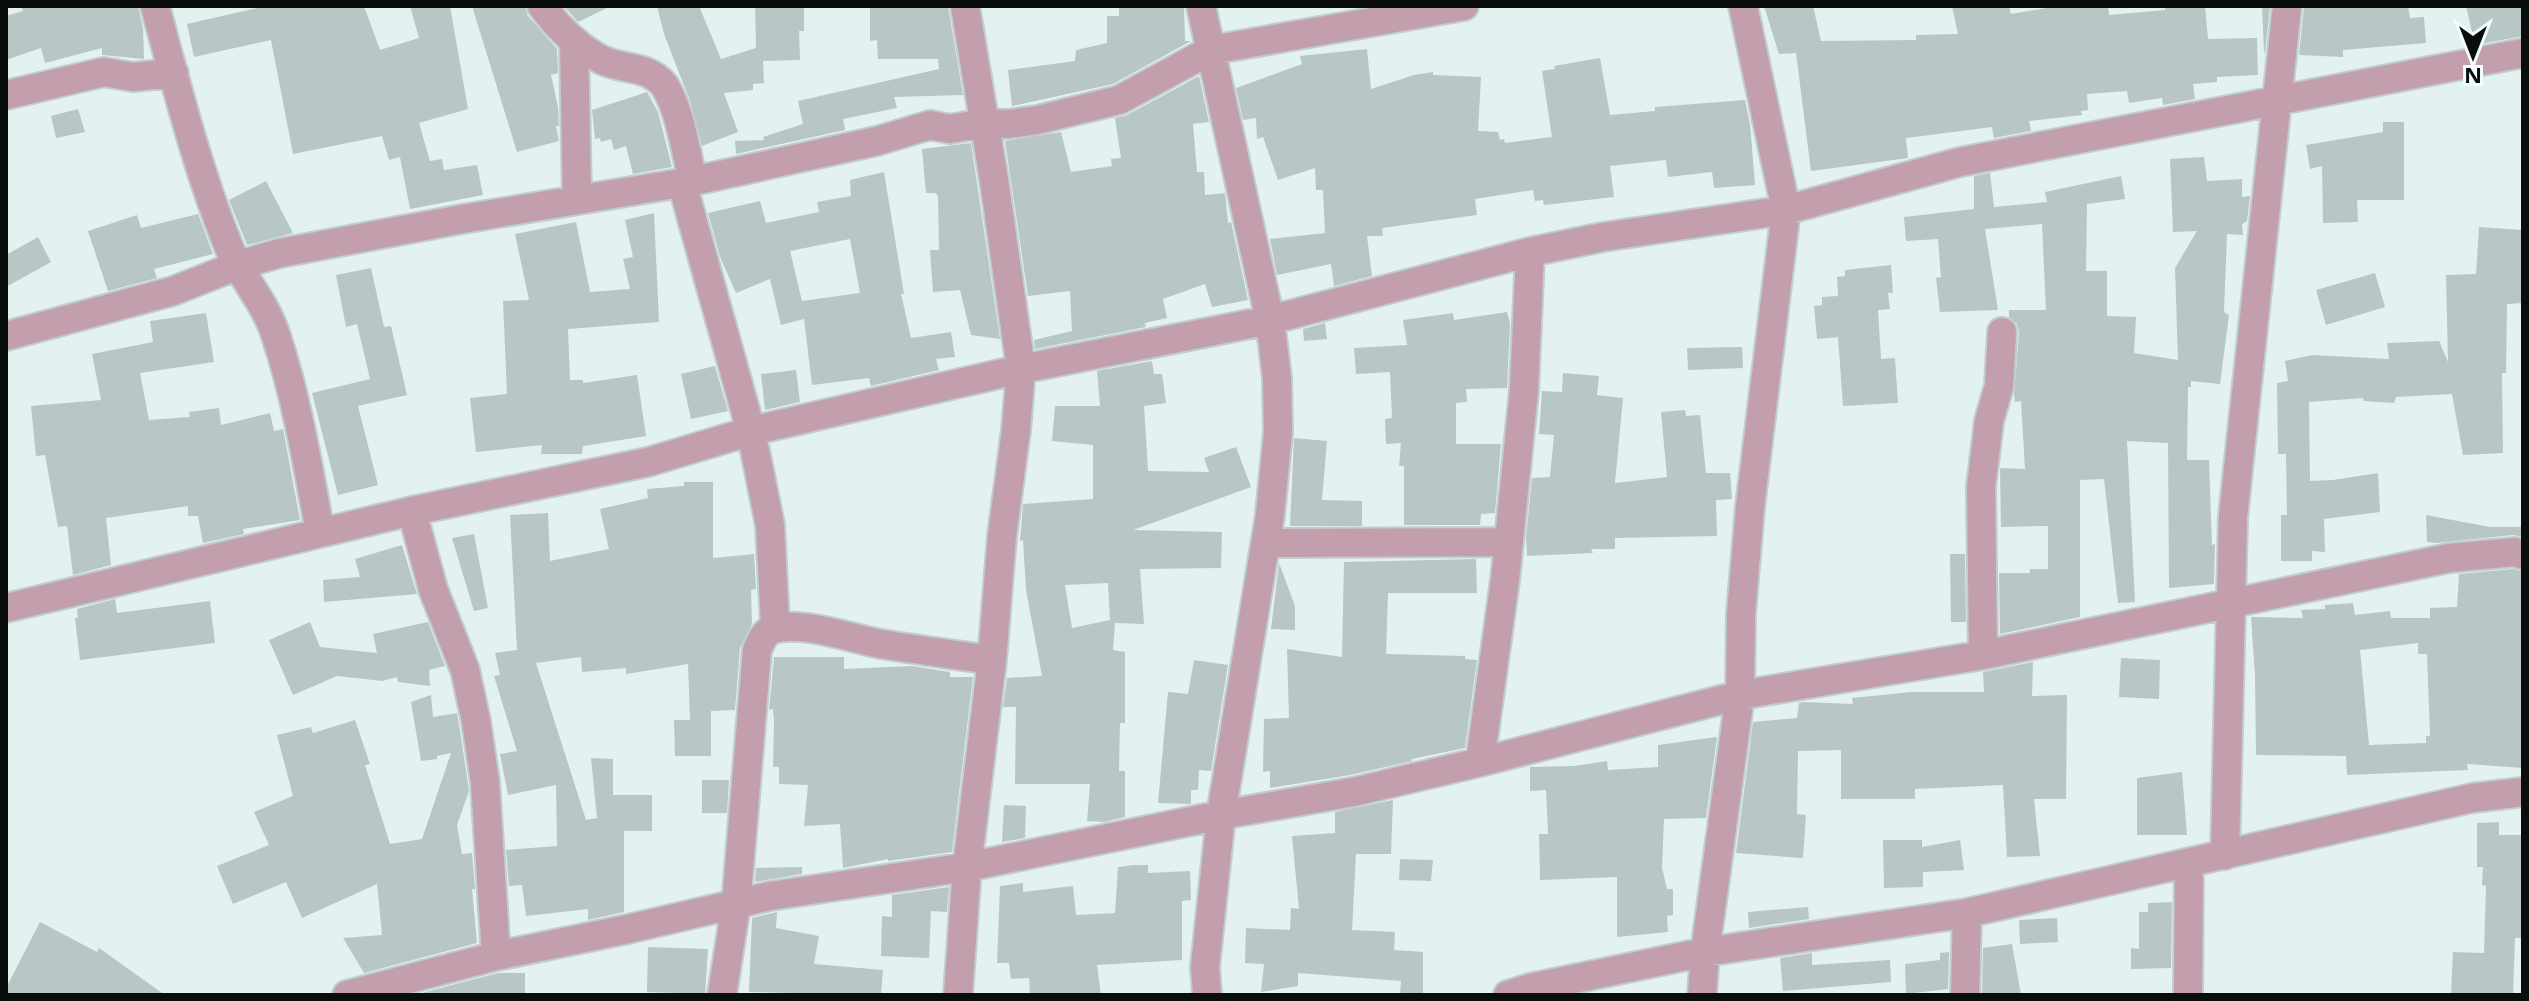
<svg xmlns="http://www.w3.org/2000/svg" width="2529" height="1001" viewBox="0 0 2529 1001" font-family="'Open Sans',sans-serif">
  <style>
    .building { fill: #b9c6c6; fill-rule: evenodd }
    .lines { fill: none; stroke-linecap: round; stroke-linejoin: round }
    .minor-casing { stroke: #c0cdcd; stroke-width: 32 }
    .minor { stroke: #c39eac; stroke-width: 28 }
  </style>
  <rect width="100%" height="100%" fill="#e3f1f1"/>
  <path class="building" d="M21 6H138L143 28 144 59 102 55V48L45 63 41 48 6 60V16L23 11Z
    M266 6H364L380 50 419 38 410 6H450L468 109 419 123 430 161 442 159 444 170 477 165 483 195 410 209 400 157 389 160 382 136 293 154 271 40 194 57 187 24Z
    M472 6H525L528 16 557 49 558 73 551 75 558 107 559 126H556L559 141 517 152Z
    M564 6H611L578 22Z
    M657 6H699L721 59 756 48 755 6H804V31H799L800 60 763 61 764 83 753 84V90L724 93 738 132 702 146 690 101 664 34Z
    M870 6H948L963 95 894 97 897 108 843 119 845 130 736 154 735 141 764 140 763 137 803 124 798 101 939 69 938 59H878L877 40 870 41Z
    M1119 6H1184L1185 41H1191L1113 84 1012 106 1008 70 1075 61 1076 50 1107 43V16H1119Z
    M1764 6H1813L1821 41 1916 40V35L1958 34 1952 6H2009L2011 14 2058 6H2108L2109 15 2165 10V6H2205L2208 39 2257 38 2258 75 2217 77V82L2193 84 2195 99 2163 105 2162 98 2129 103 2127 91 2087 94 2088 110 2081 111 2082 115 2029 121 2031 131 1994 138 1992 127 1906 138 1908 158 1811 171 1796 53 1779 54Z
    M2262 6H2270L2265 53H2264Z
    M2304 6H2408L2410 18 2424 17 2426 43 2343 50V57L2299 55Z
    M2466 6H2523V36L2475 45Z
    M1367 49 1371 89 1414 75 1433 72V75L1481 77 1478 131 1498 132 1500 140 1504 139 1505 143 1552 137 1542 71 1555 69 1554 66 1600 58 1610 115 1655 111V107L1745 100 1750 124 1755 185 1714 188 1712 172 1668 177 1666 160 1610 166 1614 197 1544 205 1543 200 1535 201 1533 190 1475 199 1477 215 1382 228 1383 236H1367L1372 276 1334 286 1331 264 1277 275 1270 239 1325 233 1323 190H1316L1315 168 1278 180 1263 137 1257 139 1256 118 1243 120 1236 88 1302 64 1300 56Z
    M1199 76 1209 122 1193 124 1197 172H1204L1205 195 1225 193 1228 223 1231 222 1248 300 1212 307 1205 284 1163 299 1167 318 1145 323 1146 327 1035 349 1034 340 1072 331 1070 291 1028 296 1005 141 1061 132 1071 172 1112 166 1111 159 1121 158 1115 118 1127 115Z
    M647 92 658 112 672 167 633 174 626 146 614 150 611 139 601 142 600 138 595 139 592 110Z
    M78 109 85 132 56 138 51 116Z
    M2383 122H2404V200H2357L2358 222 2323 223 2322 166 2310 169 2306 145 2383 132Z
    M971 143 977 183 1000 339 971 335 960 290 933 292 930 250H939L938 197 936 193H926L922 149Z
    M2204 157 2207 181 2242 179V197L2250 196 2247 221 2242 224 2243 235 2227 234 2224 312 2229 315 2220 384 2191 381V387H2188L2187 460H2209L2212 545 2215 544 2214 584 2169 588 2168 443 2127 441 2135 602 2118 603 2104 479 2080 480V617L2000 634 1999 573H2030V569H2048V526L2001 527 2000 468 2025 469 2021 401 2015 402 2014 394 2019 332 2017 324 2009 317V310H2046L2042 224 1985 229 1998 310 1940 312 1936 278 1941 277 1938 239 1906 241 1904 217 1974 209V176L1990 173 1994 207 2047 202 2045 192 2121 176 2125 199 2087 204 2086 271H2107V316L2136 317 2134 353 2178 360 2175 268 2197 231 2173 232 2170 159Z
    M884 172 904 294H901L911 338 951 332 955 357 936 359 939 370 871 386 869 378 812 385 804 319 781 325 770 279 736 293 720 257 708 213 760 201 766 223 819 212 817 202 851 196 850 180ZM850 239 860 293 802 301 790 251Z
    M266 181 293 233 247 245 229 200Z
    M654 213 659 322 568 329 570 380H583V383L637 375 646 436 583 446 582 454H541L542 445 476 452 470 398 507 394 503 301 529 300 515 234 576 222 590 292 630 289 623 259 633 257 625 220Z
    M198 214 213 254 154 269 157 278 108 291 88 231 137 215 141 228Z
    M2479 227 2523 230V303L2507 304 2506 373H2502L2503 453 2463 455 2452 394 2396 397 2394 403 2364 401 2363 398 2309 402 2310 481 2333 480 2378 473 2380 512 2324 519 2325 552 2312 551V561H2281V515H2287L2286 454H2278L2277 383 2288 381 2285 361 2312 355 2389 359 2387 343 2439 341 2448 362 2446 275 2476 274Z
    M38 237 51 262 6 287V255Z
    M1891 265 1893 293H1888L1890 309 1878 310 1881 359 1895 358 1898 403 1843 406 1838 337 1817 339 1814 306 1822 305V297L1838 296 1837 277 1845 276V270Z
    M371 268 384 327 391 326 407 395 358 406 378 485 338 495 312 393 370 379 357 324 346 327 336 275Z
    M2375 273 2385 307 2326 325 2316 290Z
    M1507 312 1510 323 1507 388 1466 389 1467 402 1456 403V444H1501L1495 513 1481 514 1480 525H1404V466H1399L1401 443 1386 444 1385 419 1392 418 1390 372 1356 374 1354 348 1407 345 1403 320 1453 313 1454 320Z
    M206 313 214 362 140 373 149 420 190 417 189 412 219 408 221 425 270 413 274 431 283 429 300 520 243 529 244 534 203 543 198 516H188V506L106 518 111 565 73 575 67 526 58 527 45 455 36 456 31 406 101 400 92 354 153 342 150 321Z
    M1325 323 1327 339 1304 341 1303 329Z
    M1742 347 1743 368 1688 370 1687 348Z
    M1152 361 1154 374H1162L1166 403 1144 406 1148 471 1209 472 1204 458 1236 447 1251 487 1133 530 1222 532 1221 568 1140 569 1144 624 1115 623 1113 650 1125 652V723H1120L1119 771H1125V817L1104 822 1087 821 1090 784H1015L1016 707H1003L1007 678 1042 676 1026 590 1023 540 1020 541 1023 504 1093 499V445L1052 441 1055 406H1100L1097 371ZM1108 583 1110 620 1072 628 1065 585Z
    M715 366 728 411 691 419 681 374Z
    M796 370 800 402 765 410 761 374Z
    M1563 373 1599 376 1597 395 1623 398 1615 483 1667 477 1661 412 1685 410 1686 416 1700 415 1706 473H1730L1732 499 1716 500 1717 536 1615 538V549H1591L1593 553 1527 556 1526 537 1532 478 1550 477 1554 435 1539 434 1542 391 1562 392Z
    M1294 438 1327 441 1322 500 1362 501V526H1290Z
    M684 482H713V558L754 554 756 589 751 590 752 624 740 648 735 710 711 711V756H675L674 720H690L688 664 626 674V668L582 672 581 657 536 663 586 820 597 818 591 758 613 759V795H652V831H624V912L588 920V909L526 916 522 885 509 886 506 850 557 846 556 785 508 795 500 754 517 751 494 676 500 675 495 653 517 650 510 515 548 513 550 561 609 549 600 509 648 498 647 489 684 486Z
    M2426 515 2490 527H2523V537L2513 535 2436 543 2427 542Z
    M474 534 488 608 474 611 452 538Z
    M402 545 417 594 324 602 323 580 360 577 355 559Z
    M1950 554H1965L1966 622H1951Z
    M1476 559 1477 593H1388L1386 654 1465 656V659L1477 660 1465 748 1412 759V761L1350 775 1270 788V771L1263 772 1264 719 1289 718 1287 649 1342 657 1344 562Z
    M1279 563 1295 606V630L1271 629Z
    M2513 569 2523 572V768L2467 764 2468 770 2347 775 2346 756 2256 755 2255 676 2251 617 2303 618 2301 610 2325 609V605L2353 603 2355 615 2390 611 2391 618H2430V608L2457 607 2459 574ZM2418 643V654H2427L2430 736H2426V743L2369 745 2360 650Z
    M115 599 117 613 210 601 215 643 80 660 75 618H78L77 609Z
    M310 622 320 647 377 653 373 634 428 622 445 666 429 670 430 686 398 682 397 677 382 681 337 676 293 695 269 640Z
    M774 657H844V669L912 666 950 672V677H973L952 852 888 861V859L843 868 840 824 804 826 808 785 779 784V767H773L774 720 773 709 769 710Z
    M2121 658 2160 660 2159 699 2119 697Z
    M1194 660 1228 665 1211 771 1199 770 1198 790H1191V804L1158 803 1168 692 1188 694Z
    M2033 662 2032 696 2067 695 2066 799H2034L2040 856 2007 857 2003 785 1915 789V799H1841V750L1798 751 1797 814 1806 815 1803 858 1736 853 1753 722 1797 718 1799 703 1803 702 1853 704 1852 698 1912 692H1984L1983 672Z
    M431 695 433 717 457 713 459 724 469 791 457 825 462 854 472 853 475 889H472L477 943 364 973 343 938 382 935 377 884 302 918 286 882 233 904 217 866 269 845 254 812 293 796 277 735 311 727 313 733 355 720 370 764 365 765 390 844 422 839 451 753 437 756V759L421 761 411 702Z
    M1717 737 1706 818 1664 819 1662 868 1667 889H1673V915L1667 916 1668 932 1617 937V877L1540 880 1539 834H1548L1546 790 1530 791V767L1574 766 1607 761 1608 770 1658 767V745Z
    M2182 772 2187 835H2137V778Z
    M702 780H729L727 813H702Z
    M1393 800 1391 854H1356L1352 930 1395 932 1394 950 1423 952V995H1400L1401 981 1298 973V986L1261 992 1264 964 1245 963 1246 928 1290 930 1291 908 1299 909 1292 836 1335 833V812Z
    M1004 805 1026 806 1025 838 1002 842Z
    M2499 822V835H2523V938H2515L2513 995H2451L2453 952 2484 953 2486 886 2482 885 2483 867H2477V823Z
    M1883 840H1922V847L1960 840 1964 870 1923 872V887L1884 888Z
    M1400 859 1433 860 1431 881 1399 880Z
    M1134 865H1148V873L1190 871 1191 900 1182 901V960L1097 965 1101 995H1030L1029 978 1011 979 1009 963H997L1000 886 1023 883V892L1073 886 1076 915 1115 913 1118 867Z
    M802 867V874L755 882 756 868Z
    M949 887 947 912 931 911 929 958 881 956 882 916 892 917V895Z
    M2172 902 2171 968 2131 969V948L2139 949V912H2148V903Z
    M1808 907 1809 919 1749 928 1748 912Z
    M777 912 776 928 819 936 814 964 883 970 881 995 749 992 752 918Z
    M2057 918 2058 942 2020 944 2019 920Z
    M40 922 97 952 99 948 165 995H6V988Z
    M2012 944 2021 995H1982L1983 948Z
    M648 947 708 949 705 994 647 992Z
    M1949 952 1948 989 1906 994 1905 964 1940 960V953Z
    M1812 953V965L1890 960 1891 982 1783 991 1780 958Z
    M498 973H525V995H414Z"/>
  <g class="lines">
    <g class="minor-casing">
      <path id="minor" d="M155 6C177 87 197 168 228 245 241 278 265 301 276 336 297 399 308 467 320 532
        M542 6C559 29 577 47 602 60 622 70 648 65 664 85 680 108 686 154 693 181
        M1201 6 1270 320 1277 378 1278 432 1270 515 1221 815 1205 967 1207 995
        M574 42 577 199
        M6 95 104 72 133 77 174 73
        M682 183 751 431 770 525 775 624 769 631
        M6 336 173 291 236 266 280 253 462 219 693 181 877 141 930 125 950 129 984 123 1009 124 1037 120 1119 100 1211 50 1464 6
        M412 511 433 589 465 670 476 721 485 782 496 956
        M1266 543 1507 542
        M6 608 412 511 648 462 751 431 1021 369 1270 320 1530 252 1603 237 1786 210 1960 162 2523 53
        M1983 655 1981 487 1989 421 1999 386 2002 332
        M1480 762 1505 580 1524 390 1530 252
        M2225 855 2233 517 2287 6
        M347 995 496 956 628 929 770 896 967 867 1221 815 1353 792 1480 762 1740 695 1983 655 2449 558 2515 552 2523 555
        M722 995 736 905 757 650C761 642 763 634 771 630 798 619 853 639 881 644 918 650 955 655 992 660
        M958 995 967 867 992 660 1002 536 1016 430 1021 369 994 180 965 6
        M1508 995 1530 988 1705 952 1967 913 2472 798 2523 792
        M1702 995 1705 952 1740 695 1741 614 1750 507 1786 210 1743 6
        M1965 995 1967 913
        M2188 995 2189 863"/>
    </g>
    <use href="#minor" class="minor"/>
  </g>
  <rect width="2529" height="1001" fill="none" stroke="#090e0d" stroke-width="16"/>
  <g transform="translate(2473 56) rotate(180)" stroke="#f0fffe" stroke-width="6" paint-order="stroke">
  <path d="M0-6L14 30L0 20L-14 30Z" fill="#090e0d"/>
  <text y="-12" font-size="22" font-weight="bold" text-anchor="middle" fill="#090e0d">N</text>
  </g>
</svg>
